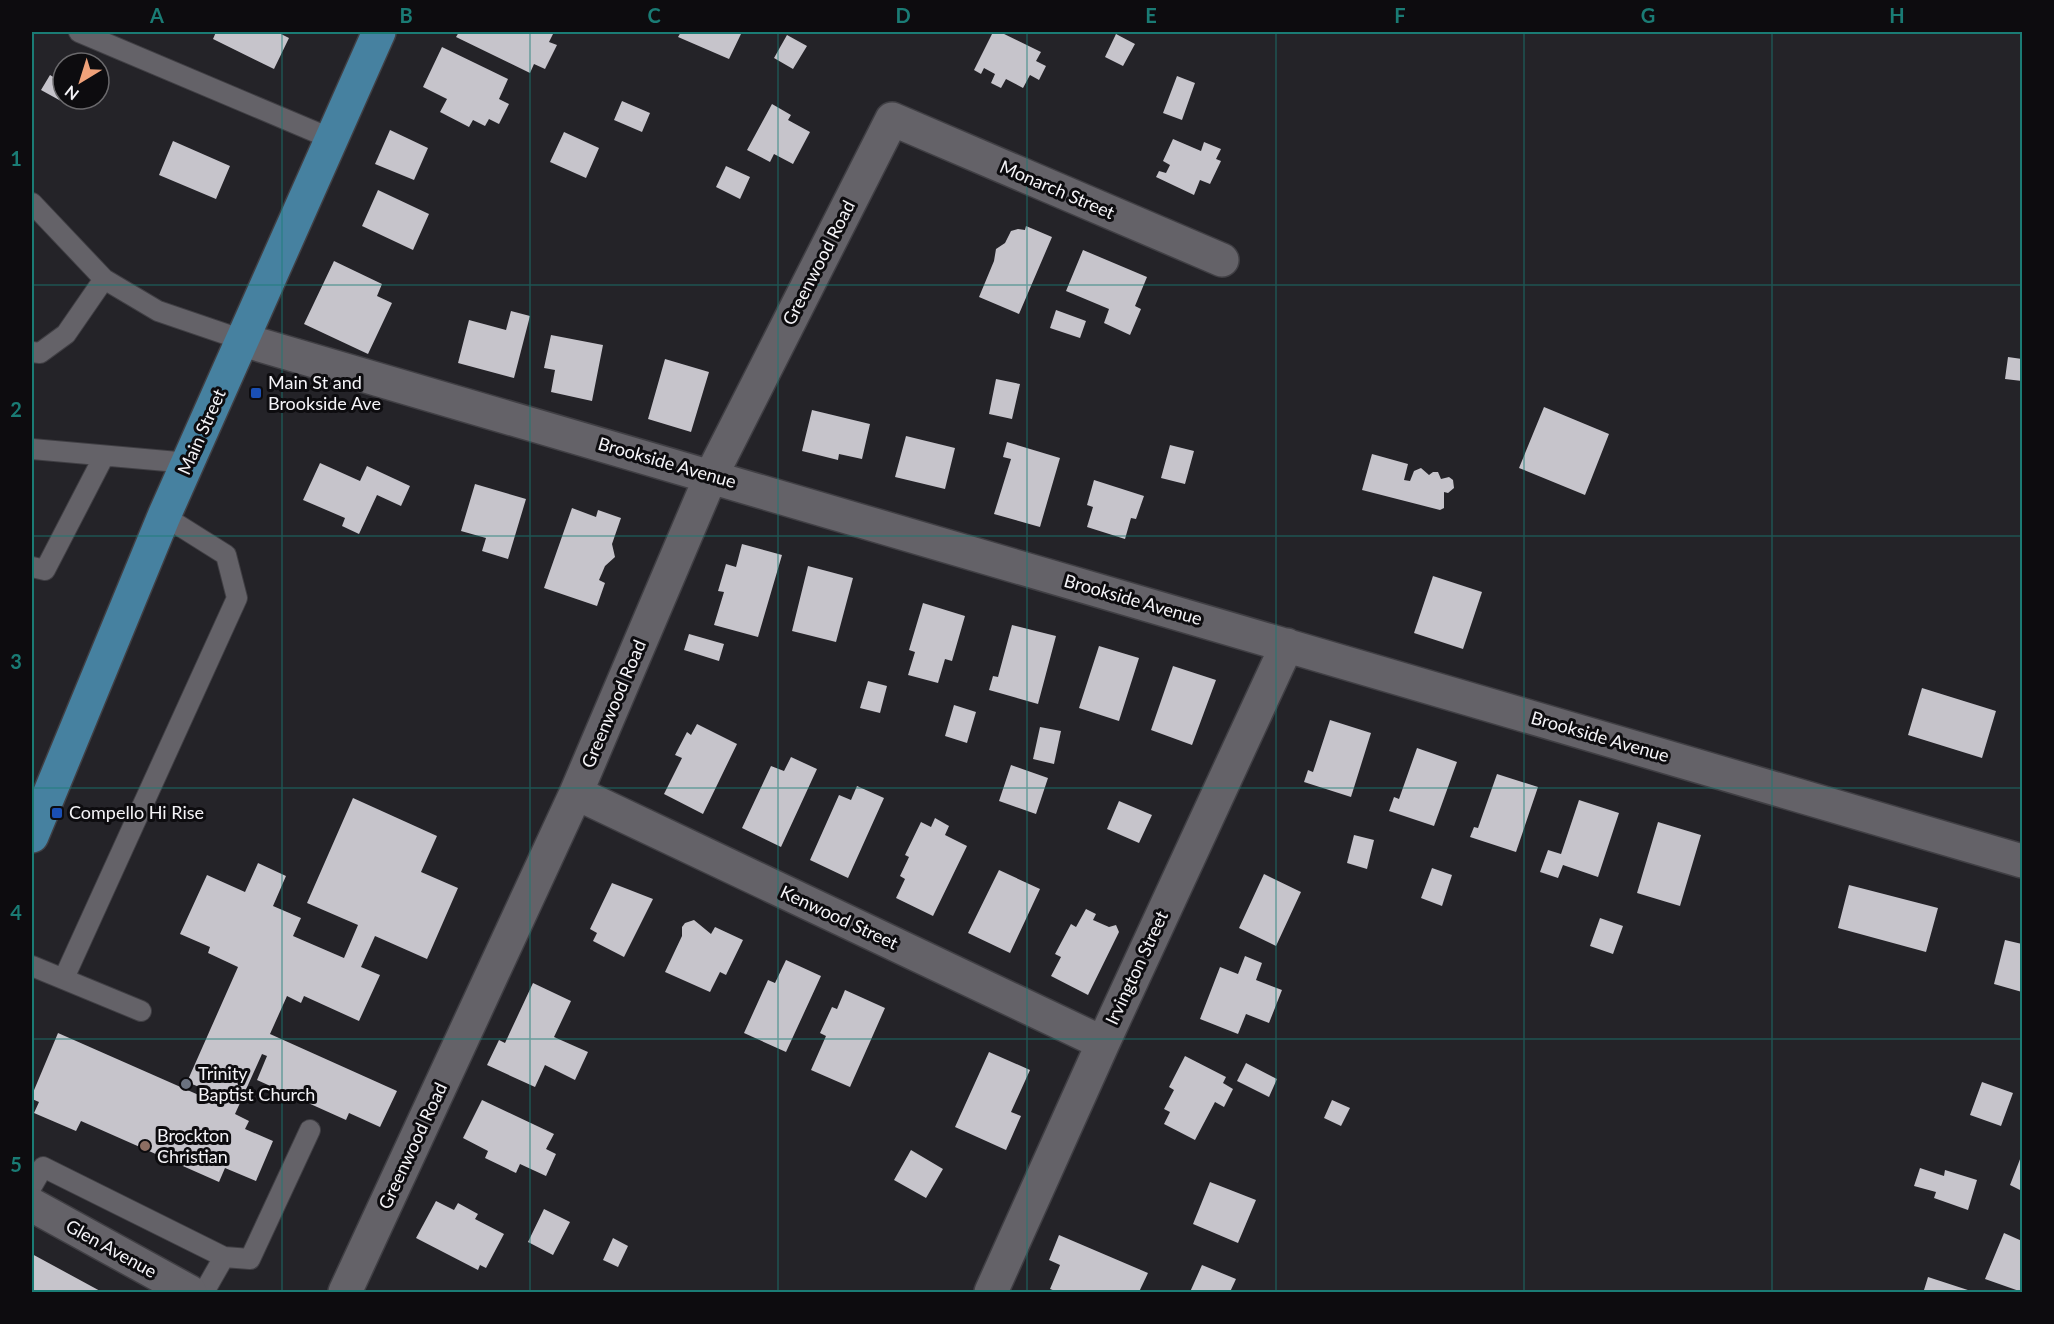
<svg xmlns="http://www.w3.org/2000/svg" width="2054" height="1324" viewBox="0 0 2054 1324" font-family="Lato,sans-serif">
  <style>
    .building { fill: #c6c4cb }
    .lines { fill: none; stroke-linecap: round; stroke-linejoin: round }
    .lane-casing { stroke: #403f44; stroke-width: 22 }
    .street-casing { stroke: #403f44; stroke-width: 36 }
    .primary-casing { stroke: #403f44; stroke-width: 36 }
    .lane { stroke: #646268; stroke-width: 20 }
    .street { stroke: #646268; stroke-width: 33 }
    .primary { stroke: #4681a0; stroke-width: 33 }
    .grid { fill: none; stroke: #1a7c75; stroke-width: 1.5; stroke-opacity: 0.55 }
    .transit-dot { fill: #1a4fb4; stroke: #0d0c0f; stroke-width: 2 }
    .worship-dot { fill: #6b7280; stroke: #0d0c0f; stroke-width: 2 }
    .education-dot { fill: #8d6e63; stroke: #0d0c0f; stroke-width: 2 }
    .labels { text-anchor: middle; stroke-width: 6; stroke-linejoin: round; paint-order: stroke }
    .street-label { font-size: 18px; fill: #f5f4f8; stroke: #0d0c0f }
    .poi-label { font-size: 18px; fill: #f5f4f8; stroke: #0d0c0f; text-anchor: start }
    .neatline { fill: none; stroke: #1a7c75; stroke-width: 2 }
    .grid-label { font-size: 20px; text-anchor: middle; font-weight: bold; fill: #1a7c75 }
  </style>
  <rect width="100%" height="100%" fill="#242328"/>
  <path class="building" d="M216 32H277L289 38 274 69 213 39Z
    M459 32H548L553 34 549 42 557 45 545 69 534 64 530 73 456 37Z
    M681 32H736L741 34 729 59 678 37Z
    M993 32H1000L1041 52 1036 61 1046 66 1039 80 1030 75 1023 88 1006 79 1001 88 991 83 995 74 984 68 981 74 974 70Z
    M1116 34 1135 44 1123 66 1105 57Z
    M787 35 807 46 793 69 774 58Z
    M442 47 508 79 499 99 509 104 499 124 489 119 485 126 473 120 469 127 440 112 447 99 423 87Z
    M50 75 63 83V99H74L70 106 41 90Z
    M1177 76 1195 83 1182 120 1163 113Z
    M622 101 650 113 642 132 614 120Z
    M772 104 791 115 788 120 810 132 793 164 774 154 770 162 747 150Z
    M390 130 428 148 414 180 375 164Z
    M564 132 599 148 586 178 550 162Z
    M1173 139 1201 151 1204 142 1221 149 1216 159 1221 161 1210 184 1200 180 1194 195 1156 177 1159 171 1166 173 1170 165 1163 161Z
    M173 141 230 166 216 199 159 175Z
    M726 166 750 177 740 199 716 187Z
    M378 190 429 214 413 250 362 226Z
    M1026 226 1052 237 1019 314 979 297 994 261 996 249 1005 243 1011 231 1018 229 1025 230Z
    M1083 250 1147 277 1135 306 1141 309 1130 335 1104 323 1109 309 1066 291Z
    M334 261 382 284 377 296 392 303 368 354 304 324Z
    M1056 310 1086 321 1080 338 1050 328Z
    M511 311 530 316 514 378 458 363 469 320 506 330Z
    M551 335 603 345 592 401 551 392 555 370 544 368Z
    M2008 357 2022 359V381L2005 379Z
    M665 359 709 372 691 432 648 419Z
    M996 379 1020 384 1012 419 989 414Z
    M1544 407 1609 434 1585 495 1519 468Z
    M812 410 870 424 862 459 839 454 838 460 802 451Z
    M906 436 955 448 945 489 895 477Z
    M1007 442 1060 458 1040 527 994 514 1011 459 1003 457Z
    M1170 445 1194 451 1185 484 1161 478Z
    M1372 454 1408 464 1404 480 1410 481 1414 471 1421 468 1429 475 1433 472H1438L1441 479 1449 477 1453 480 1454 488 1448 493 1444 492V508L1440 510 1362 490Z
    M320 463 360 481 367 466 410 486 401 506 377 495 359 534 342 526 345 518 303 500Z
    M1094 480 1144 496 1136 519 1131 518 1125 539 1087 527 1093 507 1087 505Z
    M475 484 526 499 508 559 482 551 486 538 461 531Z
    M572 508 596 517 598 510 621 518 612 544 615 557 605 566 599 580 605 583 597 606 544 588Z
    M742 544 782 555 758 637 714 625 724 592 718 591 726 564 736 567Z
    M808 566 853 578 836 642 792 631Z
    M1433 576 1482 592 1463 649 1414 633Z
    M923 603 965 616 952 661 945 659 938 683 908 675 915 652 909 650Z
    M1012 625 1056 636 1038 704 989 690 993 676 998 677Z
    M689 634 724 644 719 661 684 650Z
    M1099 646 1139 658 1119 721 1079 708Z
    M1173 666 1216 680 1192 745 1151 730Z
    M868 681 887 686 880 713 860 708Z
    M1922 688 1996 711 1982 758 1908 735Z
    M954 705 976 712 967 743 945 736Z
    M1330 720 1371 733 1351 797 1304 782 1308 770 1313 772Z
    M697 724 737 744 703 814 664 794 682 758 675 755 687 732 691 735Z
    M1040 727 1061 731 1054 764 1033 759Z
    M1417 748 1457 762 1434 826 1389 811 1394 797 1399 799Z
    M791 757 817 769 781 847 742 828 771 766 784 771Z
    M1011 765 1048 778 1036 814 999 801Z
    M1497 774 1538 787 1516 852 1470 837 1474 827 1478 828Z
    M857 786 884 798 848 878 810 860 839 795 851 800Z
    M353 798 437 836 421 872 458 888 427 959 375 936 361 967 380 975 359 1021 304 996 301 1003 287 996 270 1034 397 1091 380 1127 349 1113 346 1120 257 1080 267 1056 262 1054 235 1114 249 1121 245 1129 273 1141 256 1181 225 1168 219 1182 81 1121 76 1131 34 1113 39 1102 32 1099V1095L58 1033 201 1096 204 1089 187 1082 238 967 208 953 210 947 180 934 207 875 245 892 258 863 286 876 273 906 301 918 293 936 344 958 358 925 307 903Z
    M1579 800 1619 813 1598 877 1563 865 1558 878 1540 872 1548 850 1561 854Z
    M1119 801 1152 815 1139 843 1107 829Z
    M935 818 949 826 945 835 967 846 933 916 896 898 905 879 900 876 909 857 905 855 921 822 931 827Z
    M1658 822 1701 835 1680 906 1637 893Z
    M1354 835 1374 840 1367 869 1347 863Z
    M1432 868 1452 875 1442 906 1421 898Z
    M999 870 1040 889 1010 953 968 933Z
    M1264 874 1301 892 1276 946 1239 928Z
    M612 883 653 899 624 957 593 941 597 933 590 929Z
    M1849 885 1938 908 1926 952 1838 928Z
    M1086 909 1096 914 1093 920 1109 927 1116 925 1119 932 1088 995 1051 976 1061 957 1055 954 1071 924 1076 927Z
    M1600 918 1623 926 1613 954 1590 946Z
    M694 920 711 934 715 927 743 940 726 975 720 972 710 992 665 972 682 936V927L685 923Z
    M2005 940 2022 944V992L1994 984Z
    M1245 956 1262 963 1256 980 1282 990 1269 1023 1246 1014 1238 1034 1200 1019 1220 967 1238 974Z
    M786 960 821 976 786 1052 744 1033 768 980 775 983Z
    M533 983 571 1001 554 1037 588 1052 575 1080 545 1065 535 1087 487 1065 499 1040 505 1043Z
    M845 990 885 1008 850 1087 811 1070 826 1036 820 1033 832 1007 837 1009Z
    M989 1052 1030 1070 1011 1112 1021 1116 1006 1150 955 1127Z
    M1185 1056 1226 1077 1223 1083 1233 1089 1224 1107 1215 1102 1195 1140 1164 1124 1170 1112 1164 1109 1174 1090 1169 1087Z
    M1246 1063 1277 1079 1269 1097 1237 1081Z
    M1982 1082 2013 1093 2001 1126 1970 1115Z
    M482 1100 554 1134 546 1149 556 1154 546 1176 520 1164 516 1173 485 1158 488 1151 463 1138Z
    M1332 1100 1350 1108 1341 1126 1324 1118Z
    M911 1150 943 1169 926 1198 894 1180Z
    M2022 1154V1191L2010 1185Z
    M1920 1168 1944 1176 1945 1170 1977 1180 1968 1210 1934 1198 1936 1192 1914 1186Z
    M1210 1182 1256 1200 1238 1243 1193 1224Z
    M436 1201 454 1210 458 1203 478 1214 475 1219 504 1234 486 1268 480 1265 478 1270 416 1238Z
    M544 1209 570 1222 553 1255 528 1242Z
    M2004 1233 2022 1241V1292L1985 1279Z
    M1059 1235 1148 1273 1139 1292H1058L1050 1289 1060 1265 1049 1260Z
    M613 1238 628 1246 618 1267 603 1260Z
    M32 1254 102 1292H32Z
    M1202 1265 1236 1279 1230 1292H1190Z
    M1928 1277 1974 1292H1931L1924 1290Z"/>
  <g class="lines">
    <g class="lane-casing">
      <path id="lane" d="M79 32 332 139
        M32 203 104 279 158 311 243 340
        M32 352 40 353 66 334 104 279
        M32 449 189 463
        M32 567 45 570 104 456
        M32 966 141 1011
        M64 978 237 598 226 555 164 516
        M32 1186 43 1167 224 1257
        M204 1292 224 1257 250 1259 310 1130"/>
    </g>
    <g class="street-casing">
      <path id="street" d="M243 340 2022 861
        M576 793 1103 1043
        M32 1205 190 1292
        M345 1292 576 793 711 476 892 119 1222 260
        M991 1292 1103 1043 1287 645"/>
    </g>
    <g class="primary-casing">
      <path id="primary" d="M32 836 164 516 379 32"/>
    </g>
    <use href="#lane" class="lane"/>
    <use href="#street" class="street"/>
    <use href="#primary" class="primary"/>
  </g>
  <path class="grid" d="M282 32V1292M530 32V1292M778 32V1292M1027 32V1292M1276 32V1292M1524 32V1292M1772 32V1292M32 285H2022M32 536H2022M32 788H2022M32 1039H2022"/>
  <g class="transit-dot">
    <rect x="250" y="387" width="12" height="12" rx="3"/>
    <rect x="51" y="807" width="12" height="12" rx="3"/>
  </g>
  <circle class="worship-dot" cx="186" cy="1084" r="6"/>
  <circle class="education-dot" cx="145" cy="1146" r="6"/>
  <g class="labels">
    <g class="street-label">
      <text transform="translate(1057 190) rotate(23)" y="6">Monarch Street</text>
      <text transform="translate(819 263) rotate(-63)" y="6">Greenwood Road</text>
      <text transform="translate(202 432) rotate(-66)" y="6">Main Street</text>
      <text transform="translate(667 463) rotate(16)" y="6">Brookside Avenue</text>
      <text transform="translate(1133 600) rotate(16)" y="6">Brookside Avenue</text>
      <text transform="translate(614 704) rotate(-67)" y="6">Greenwood Road</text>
      <text transform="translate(1600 737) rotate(16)" y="6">Brookside Avenue</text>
      <text transform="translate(839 918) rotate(25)" y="6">Kenwood Street</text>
      <text transform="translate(1137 968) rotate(-65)" y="6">Irvington Street</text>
      <text transform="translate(413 1146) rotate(-65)" y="6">Greenwood Road</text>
      <text transform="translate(111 1249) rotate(29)" y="6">Glen Avenue</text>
    </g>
    <g class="poi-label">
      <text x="268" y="389">Main St and<tspan x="268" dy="21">Brookside Ave</tspan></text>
      <text x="69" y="819">Compello Hi Rise</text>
      <text x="198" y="1080">Trinity<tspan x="198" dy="21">Baptist Church</tspan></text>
      <text x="157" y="1142">Brockton<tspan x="157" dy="21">Christian</tspan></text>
    </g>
  </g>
  <rect width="2054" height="1324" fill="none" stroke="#0d0c0f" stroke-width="66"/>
  <g transform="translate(81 81) rotate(218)"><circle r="28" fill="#0d0c0f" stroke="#6a696c" stroke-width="1.5"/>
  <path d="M0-4.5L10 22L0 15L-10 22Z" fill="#f0a27a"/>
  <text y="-9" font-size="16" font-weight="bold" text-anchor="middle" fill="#f5f4f8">N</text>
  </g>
  <rect x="33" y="33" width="1988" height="1258" class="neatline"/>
  <g class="grid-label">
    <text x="157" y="23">A</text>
    <text x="406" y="23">B</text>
    <text x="654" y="23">C</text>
    <text x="903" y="23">D</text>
    <text x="1151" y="23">E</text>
    <text x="1400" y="23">F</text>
    <text x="1648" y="23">G</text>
    <text x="1897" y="23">H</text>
    <text x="16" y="166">1</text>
    <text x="16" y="417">2</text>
    <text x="16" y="669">3</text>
    <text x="16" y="920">4</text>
    <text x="16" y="1172">5</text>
  </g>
</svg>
